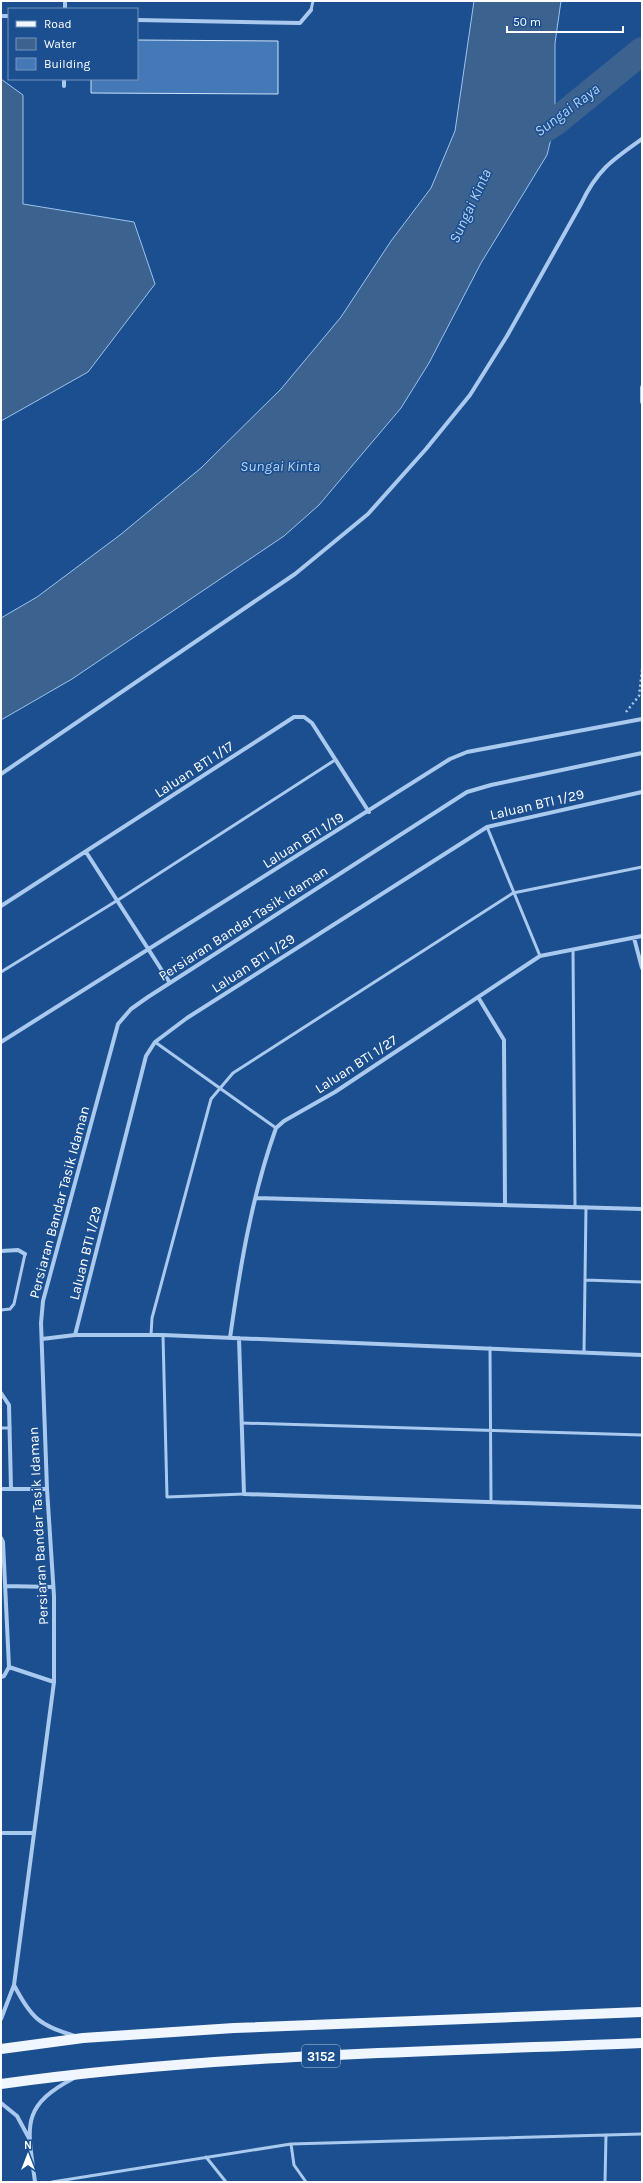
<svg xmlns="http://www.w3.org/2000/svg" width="643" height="2183" viewBox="0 0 643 2183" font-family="Karla,sans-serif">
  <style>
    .water { fill: #3c6290; stroke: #9cc4f0 }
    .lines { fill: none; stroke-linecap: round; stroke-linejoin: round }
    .river { stroke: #3c6290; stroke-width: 28 }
    .building { fill: #4478b7; stroke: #cfe3fa }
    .path { stroke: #a9c9ee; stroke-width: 2.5; stroke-dasharray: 2 3; stroke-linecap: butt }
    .service { stroke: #a9c9ee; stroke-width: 3 }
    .minor { stroke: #a9c9ee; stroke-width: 4 }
    .primary { stroke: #f0f6ff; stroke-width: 10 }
    .labels { text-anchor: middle; stroke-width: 3; stroke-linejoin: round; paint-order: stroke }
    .shield { fill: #1b4f8f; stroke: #bbcadd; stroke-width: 1 }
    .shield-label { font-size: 13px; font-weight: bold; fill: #fff }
    .street-label { font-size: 14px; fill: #fff; stroke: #1b4f8f }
    .water-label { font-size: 15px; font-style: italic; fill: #b5d3f5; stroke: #1b4f8f }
  </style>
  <rect width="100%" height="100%" fill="#1b4f8f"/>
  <path class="water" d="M474 1H561L555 43V122L547 155 481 263 429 363 401 408 319 505 284 536 72 679 1 720V618L37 597 120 535 201 468 281 389 341 317 391 241 431 188 455 131Z
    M1 79 23 95V204L134 222 155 284 88 372 1 421Z"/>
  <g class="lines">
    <path class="river" d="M522 143 555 122 642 51"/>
  </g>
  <path class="building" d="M137 40 278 41V94L91 93V79H137Z"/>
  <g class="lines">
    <path class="path" d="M626 712 639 696 642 670"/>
    <path class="service" d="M311 10 313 1
      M487 827 540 956
      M573 950 575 1207
      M1 972 118 900 335 760
      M155 1042 276 1128
      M585 1280 642 1282
      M1 1310 10 1309 14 1304 25 1254
      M151 1335 152 1318 211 1099 233 1073 513 893 642 867
      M163 1335 167 1497 244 1494
      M490 1348 491 1502
      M584 1352 586 1207
      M242 1423 642 1435
      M1 1428H10
      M291 2144 294 2165 306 2182
      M206 2157 226 2182
      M52 2182 291 2144 642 2134
      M605 2182 606 2135"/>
    <path class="minor" d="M65 9V1
      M1 16H9
      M137 20 300 23 311 10
      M64 86V79
      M642 387V402
      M1 774 295 574 368 514 426 449 470 395 507 336 581 204C597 170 612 160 642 139
      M86 852 170 983
      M1 906 294 717H304L312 723 369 812
      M634 938 642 968
      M478 997 504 1040 505 1205
      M1 1042 450 759 467 752 642 719
      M256 1198 642 1209
      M1 1251 18 1250 25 1254
      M75 1335 146 1056 155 1042 187 1018 487 827 642 792
      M230 1338C240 1267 252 1195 276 1128L284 1121 335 1092 540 956 642 936
      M239 1338 244 1494 642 1507
      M42 1339 75 1335H163L642 1355
      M1 1393 9 1405 11 1489
      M1 1489H47
      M1 1538 3 1542 9 1667 4 1676 1 1677
      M5 1586 53 1587
      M9 1667 54 1682
      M1 1833H34
      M14 1985C31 2018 40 2026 75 2036
      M1 2019 14 1985 54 1682V1596L47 1489 41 1323 43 1301 118 1024 131 1009 148 997 467 792 491 785 642 753
      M1 2103 17 2116 30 2140
      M35 2182C28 2127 19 2107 74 2078"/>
    <path class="primary" d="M1 2049 83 2038 234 2028 642 2012
      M1 2084C213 2054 428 2052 642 2043"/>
  </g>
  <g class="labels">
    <rect class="shield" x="302" y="2045" width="38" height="22" rx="3"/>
    <g class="shield-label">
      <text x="321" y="2061">3152</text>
    </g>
    <g class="street-label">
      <text transform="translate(194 769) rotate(-33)" y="5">Laluan BTI 1/17</text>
      <text transform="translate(537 804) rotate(-13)" y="5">Laluan BTI 1/29</text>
      <text transform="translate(303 840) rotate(-32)" y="5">Laluan BTI 1/19</text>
      <text transform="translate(243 923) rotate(-33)" y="5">Persiaran Bandar Tasik Idaman</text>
      <text transform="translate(253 963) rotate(-33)" y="5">Laluan BTI 1/29</text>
      <text transform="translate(356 1064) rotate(-33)" y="5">Laluan BTI 1/27</text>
      <text transform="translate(59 1202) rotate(-75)" y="5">Persiaran Bandar Tasik Idaman</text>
      <text transform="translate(85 1253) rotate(-76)" y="5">Laluan BTI 1/29</text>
      <text transform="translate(38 1526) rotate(-93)" y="5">Persiaran Bandar Tasik Idaman</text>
    </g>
    <g class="water-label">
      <text transform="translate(567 110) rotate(-37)" y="5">Sungai Raya</text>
      <text transform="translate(470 206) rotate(-65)" y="5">Sungai Kinta</text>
      <text x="280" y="471">Sungai Kinta</text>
    </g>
  </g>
  <rect width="643" height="2183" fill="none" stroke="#ffffff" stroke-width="4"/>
  <rect x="8" y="8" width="130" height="72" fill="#1b4f8f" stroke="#7695bc"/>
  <rect x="16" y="21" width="20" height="6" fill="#f0f6ff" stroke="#7695bc"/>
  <text x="44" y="28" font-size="12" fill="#ffffff">Road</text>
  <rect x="16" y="38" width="20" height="12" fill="#3c6290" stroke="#7695bc"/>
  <text x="44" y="48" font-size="12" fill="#ffffff">Water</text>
  <rect x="16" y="58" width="20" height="12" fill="#4478b7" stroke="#7695bc"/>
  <text x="44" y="68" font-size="12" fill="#ffffff">Building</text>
  <g transform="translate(28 2155)" stroke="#1b4f8f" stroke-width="3" paint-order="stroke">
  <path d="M0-3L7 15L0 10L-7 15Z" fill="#ffffff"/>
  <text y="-6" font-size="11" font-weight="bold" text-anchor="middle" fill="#ffffff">N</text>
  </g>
  <path d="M507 26v6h116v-6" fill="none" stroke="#ffffff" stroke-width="2"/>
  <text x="513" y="26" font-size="12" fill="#ffffff" stroke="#1b4f8f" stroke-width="3" paint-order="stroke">50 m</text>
</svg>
